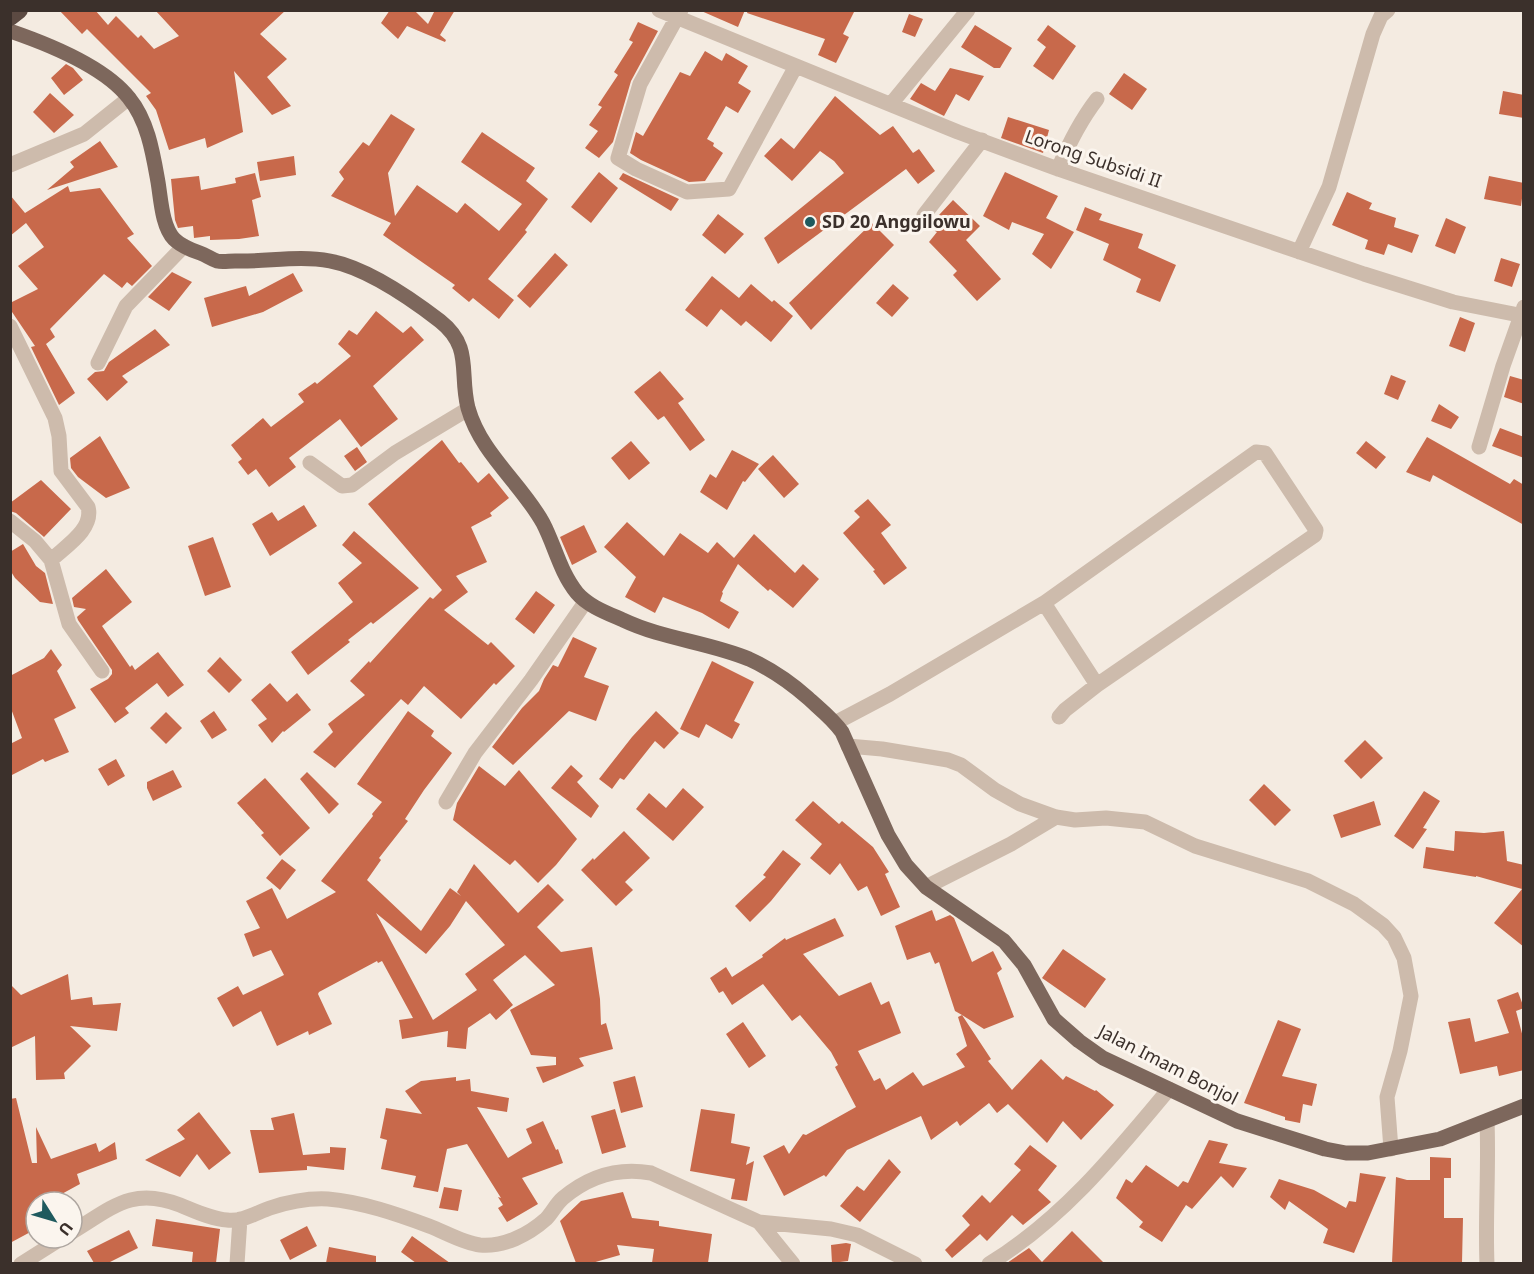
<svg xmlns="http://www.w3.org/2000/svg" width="1534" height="1274" viewBox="0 0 1534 1274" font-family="'Noto Sans',sans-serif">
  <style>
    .building { fill: #c8694b; fill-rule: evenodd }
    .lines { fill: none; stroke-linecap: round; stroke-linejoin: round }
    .street { stroke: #cdbbac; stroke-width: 15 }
    .primary { stroke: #7d675c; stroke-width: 15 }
    .highway { stroke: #5c4a42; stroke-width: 18 }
    .poi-dot { fill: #1f5a5e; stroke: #fbf5ee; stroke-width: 2 }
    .labels { text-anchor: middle; stroke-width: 6; stroke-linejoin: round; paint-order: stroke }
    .street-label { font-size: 18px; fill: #3b302b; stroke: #fbf5ee }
    .poi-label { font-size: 18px; font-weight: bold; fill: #3b302b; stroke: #fbf5ee; text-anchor: start }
  </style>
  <rect width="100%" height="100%" fill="#f4ebe1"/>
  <path class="building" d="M59 10H95L108 25 116 16 138 38 141 35 154 49 179 36 155 10H286L260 34 287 59 267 77 291 106 272 115 234 71 243 132 207 148 205 138 169 150 156 110 146 96 151 93 87 29 82 34Z
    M390 10H414L428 24 435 10H455L440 35 446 40 445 42 407 26 398 39 381 23Z
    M699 10H745L738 27Z
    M748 10H855L843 34 849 37 836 63 818 55 825 39 747 13Z
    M909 14 923 19 915 37 902 32Z
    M638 22 658 31 631 81 613 142 599 158 585 148 598 131 589 125 602 107 598 105 618 75 614 72 633 42 629 40Z
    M975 25 1012 48 1000 68H994L961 47Z
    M1048 25 1076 46 1053 80 1033 66 1046 47 1037 40Z
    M705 51 722 61 726 53 748 66 738 83 751 91 738 113 726 106 707 139 714 143 713 146 723 153 705 181 689 182 641 160 630 153 636 132 643 136 680 72 690 76Z
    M66 64 73 68 83 80 64 95 51 78Z
    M950 68 984 76 969 101 956 94 944 116 910 99 921 83 935 91Z
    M1124 73 1147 89 1132 110 1109 94Z
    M1503 91 1524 95V118L1499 114Z
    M50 93 74 115 54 133 33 112Z
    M835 96 880 135 893 126 913 153 919 149 935 171 918 184 906 169 778 264 764 238 844 173 834 161 820 151 792 181 764 156 781 138 794 149Z
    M391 114 415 129 388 173 395 216 417 185 457 213 465 203 499 231 522 204 461 162 482 132 535 168 526 181 548 199 525 230 527 232 488 279 514 300 499 319 473 298 469 302 452 288 455 285 383 235 391 223 331 196 344 179 339 172 363 142 369 146Z
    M1008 117 1049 130 1043 153 1001 138Z
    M100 141 118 167 47 190 74 167 70 162Z
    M294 156 296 175 260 181 257 162Z
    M599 172 618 188 591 223 571 207Z
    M1005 172 1058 196 1046 218 1074 232 1051 269 1032 254 1044 234 1012 222 1009 230 983 216Z
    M255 173 261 197 252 200 259 236 239 239 210 240V236L194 238 193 226 178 228 175 220 171 179 199 176 201 190 236 183 235 178Z
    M623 173 679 199 671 211 619 179Z
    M1489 176 1524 183 1521 206 1484 199Z
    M68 186 70 192 100 188 134 234 127 238 152 266 132 286 127 282 122 288 104 274 50 329 55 337 46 344 75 393 59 405 31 347 35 346 10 309V303L38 289 18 266 44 247 26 223 10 236V195L25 213Z
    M1347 192 1372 203 1369 209 1396 218 1394 227 1419 235 1412 253 1388 244 1384 255 1365 249 1368 240 1332 225Z
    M953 200 980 226 966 240 1001 279 977 301 953 275 957 271 929 242 937 232 935 231 946 221 939 215Z
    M1085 207 1102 214 1099 220 1143 234 1138 248 1176 265 1160 302 1136 292 1141 279 1103 260 1109 244 1076 230Z
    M718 214 744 234 725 254 702 235Z
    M1446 218 1466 227 1455 254 1435 246Z
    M872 223 894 245 811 330 789 303Z
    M555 253 568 265 530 308 517 296Z
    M1501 258 1520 264 1512 287 1494 281Z
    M172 272 192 282 169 311 148 297Z
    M293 273 303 291 263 312 212 327 204 298 246 286 249 296Z
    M712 276 739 298 751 284 772 302 774 300 793 316 771 342 746 321 741 326 721 309 707 327 685 310Z
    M893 284 909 298 892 317 876 303Z
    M376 311 403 333 411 326 424 340 373 386 398 419 361 447 340 419 289 458 296 467 269 487 256 469 248 475 238 462 242 459 231 445 263 418 271 427 304 402 298 394 315 382 317 384 351 356 338 344 349 330 357 335Z
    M1460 317 1475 323 1465 352 1449 346Z
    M155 329 170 345 122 376 128 382 107 401 87 379 95 372 104 371 109 362Z
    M660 371 684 399 678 403 705 440 690 451 664 416 658 420 634 392Z
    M1391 375 1406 381 1398 400 1384 394Z
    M1510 376 1524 380V404L1504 397Z
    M1439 404 1459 417 1451 429 1431 421Z
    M1500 428 1524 437V458L1492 446Z
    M100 436 130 488 106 498 78 477 71 468 70 458Z
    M1427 437 1510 484 1514 479 1524 485V525L1433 475 1430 482 1406 472Z
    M442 440 459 463 461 462 478 483 489 473 509 498 490 513 492 516 471 527 487 562 456 576 468 592 444 610 488 645 491 642 515 666 496 685 494 683 461 719 424 686 408 705 401 699 335 768 313 752 333 732 328 724 365 695 350 681 369 661 370 663 430 597 433 599 442 590 368 504Z
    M631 441 650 463 629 480 611 458Z
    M1366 441 1386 457 1376 469 1356 453Z
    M357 447 367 462 355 471 344 456Z
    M732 450 759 464 745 482 743 481 727 510 700 492 710 474 716 478Z
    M773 455 799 484 784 498 758 469Z
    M41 480 71 509 44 537 16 513 10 511V503Z
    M868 499 891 525 881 533 907 568 884 585 873 571 875 570 843 533 860 517 854 511Z
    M304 505 317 526 270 556 252 524 272 512 278 521Z
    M627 522 664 556 680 533 708 553 717 542 734 558 754 534 795 573 803 564 819 579 793 608 770 589 768 591 738 564 722 592 723 593 720 601 739 612 729 629 702 613 663 597 655 613 625 597 636 577 604 547Z
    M584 525 597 552 572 565 560 537Z
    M354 531 419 588 373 624 371 622 348 640 350 642 308 675 291 652 353 602 338 583 362 563 342 545Z
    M213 537 231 587 205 596 188 546Z
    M23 544 36 566 45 573 53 604 40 602 15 578 10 570V552Z
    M106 569 132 602 102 626 130 667 132 665 135 670 158 652 184 685 168 697 157 683 125 708 129 713 115 723 90 689 108 679 112 674V670L78 620 77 617 86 609 74 607 72 598Z
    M536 591 555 605 534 634 515 619Z
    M573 637 597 648 584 677 609 686 596 721 569 711 513 765 492 747 522 708 539 691 544 679 553 665 558 667Z
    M51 649 62 665 57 671 76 708 54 719 69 752 45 762 43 759 10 776V744L22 738 10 706V676L44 658Z
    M220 657 242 680 229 693 207 671Z
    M712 661 754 682 734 721 740 724 732 739 706 724 699 738 680 729Z
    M270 683 287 702 297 693 311 710 284 732 283 731 272 743 258 725 267 719 251 700Z
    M214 711 227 730 212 739 200 721Z
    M408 711 434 731 431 736 452 753 424 790 405 819 408 821 379 858 381 860 367 880 421 931 450 888 461 896 457 892 474 864 518 913 548 884 564 900 537 927 561 952 592 947 600 999 601 1025 606 1023 613 1049 579 1058 584 1066 543 1083 536 1067 556 1065V1057L531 1055 510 1010 555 985 525 955 493 980 513 1005 496 1020 490 1013 468 1028 466 1049 447 1047 448 1031 402 1039 399 1020 413 1018 382 961 378 963 377 961 319 992 318 994 332 1024 309 1035 308 1031 277 1046 261 1011 233 1027 217 998 238 986 243 995 284 975 271 950 253 957 244 934 260 928 246 901 272 888 287 919 336 892 321 881 373 816 372 814 382 802 357 784ZM466 901 505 945 465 974 477 990 433 1020 376 913 426 954 450 926Z
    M656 711 679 733 664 749 655 741 624 780 620 778 612 789 599 779 632 737Z
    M166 712 182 728 166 744 150 728Z
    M1365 740 1383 758 1361 779 1344 761Z
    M116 759 125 776 108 786 98 769Z
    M571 765 583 776 577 782 599 806 591 818 551 788Z
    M479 766 505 786 519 770 577 839 556 865 538 883 515 860 510 865 453 820 457 803Z
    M173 770 182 787 153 801 147 788V782Z
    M307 772 339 804 329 814 300 779Z
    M265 778 310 828 280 856 261 835 264 833 237 803Z
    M1264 784 1291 810 1275 826 1249 800Z
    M683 788 704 807 673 841 636 809 649 793 666 808Z
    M1424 791 1440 801 1423 828 1427 829 1413 849 1394 836Z
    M813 801 839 824 842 821 873 847 889 872 885 874 900 907 881 916 867 886 858 891 840 863 830 875 810 858 822 844 795 820Z
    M1374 801 1381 825 1341 838 1333 815Z
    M624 831 650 858 625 882 633 890 616 906 581 870 593 858 594 860Z
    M1455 831 1484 833 1504 831 1507 861 1524 865V947L1494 923 1522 889 1476 876V877L1423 868 1426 847 1454 851Z
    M783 850 801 864 771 901 750 922 735 906 766 877 763 875Z
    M282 859 296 870 280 890 266 878Z
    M932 910 936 921 950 915 954 918 972 962 993 951 1002 969 997 973 1014 1017 984 1029 962 1015 991 1059 988 1061 1012 1090 1041 1059 1063 1080 1066 1076 1095 1091 1096 1090 1114 1105 1081 1140 1063 1121 1047 1143 1008 1104 997 1113 989 1103 960 1126 957 1121 931 1140 921 1116 847 1150 826 1177 824 1175 784 1196 763 1156 784 1145 789 1154 803 1134 806 1135 856 1107 835 1067 838 1065 831 1052 800 1015 792 1021 763 984 732 1005 723 991 719 993 710 978 726 967 732 977 763 957 762 955 785 938 786 940 835 918 844 936 803 954 839 996 871 982 881 1005 889 1001 901 1033 858 1051 874 1081 880 1078 886 1090 913 1072 923 1086 965 1067 956 1054 967 1046 958 1017 962 1015 955 1011 939 962 935 964 930 952 907 960 895 926Z
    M1063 949 1106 979 1085 1008 1042 978Z
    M68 974 71 1000 92 997 93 1005 121 1003 117 1031 70 1026 91 1046 64 1073 65 1079 36 1080 35 1036 10 1048V984L21 995Z
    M1518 992 1524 1008 1516 1011 1524 1041V1070L1499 1076 1497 1066 1460 1074 1448 1022 1470 1018 1475 1042 1509 1033 1497 1000Z
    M1278 1020 1301 1029 1282 1076 1317 1084 1312 1106 1303 1104 1300 1123 1285 1120V1117L1244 1103Z
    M743 1022 766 1056 749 1068 726 1034Z
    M635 1076 643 1107 621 1113 613 1082Z
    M456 1077V1081L470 1079 471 1091 509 1098 507 1112 477 1107 508 1158 532 1143 526 1129 543 1121 556 1150 558 1149 563 1163 522 1178 538 1204 507 1222 498 1208 503 1205 498 1197 501 1198 467 1144 447 1149 438 1192 413 1187 416 1176 381 1169 387 1140 380 1138 386 1108 422 1114 405 1091 421 1081Z
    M16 1098 32 1163H37L36 1127 51 1159 96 1143 99 1152 115 1142 117 1159 77 1174 80 1184 58 1196 61 1202H36V1229L10 1243V1099Z
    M615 1109 626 1147 602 1154 591 1116Z
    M701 1109 735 1114 731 1143 750 1147 746 1165 754 1161 747 1201 731 1199 735 1179 690 1171Z
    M199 1112 231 1153 209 1170 197 1154 180 1177 145 1160 185 1139 177 1130Z
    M294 1113 303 1155 330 1153V1147L346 1148 344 1170 307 1166V1170L259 1173 250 1130H274L271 1118Z
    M1209 1140 1228 1144 1219 1163 1247 1168 1233 1188 1221 1176 1192 1209 1186 1205 1162 1242 1139 1227 1143 1222 1116 1198 1126 1179 1132 1183 1146 1165 1178 1187 1183 1181 1188 1183Z
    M1030 1145 1057 1166 1038 1190 1051 1202 1023 1225 1012 1215 987 1241 980 1234 952 1258 945 1250 970 1225 962 1216 982 1195 990 1203 1021 1170 1014 1164Z
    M1430 1157 1451 1158V1178H1444V1218H1463L1462 1263H1392L1396 1177 1407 1180H1430Z
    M889 1159 901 1172 860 1222 840 1206 857 1186 864 1191Z
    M1360 1173 1386 1177 1354 1253 1323 1243 1328 1229 1289 1201 1285 1210 1270 1197 1279 1179 1314 1190 1346 1208 1349 1201 1356 1202Z
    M444 1187 462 1190 458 1211 439 1208Z
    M623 1192 632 1218 659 1221V1226L712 1234 708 1263H652L654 1249 617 1245 620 1255 592 1263H576L560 1221 581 1201Z
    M156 1219 220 1229 216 1263 192 1262 193 1252 152 1246Z
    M307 1226 317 1246 290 1260 280 1240Z
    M129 1230 138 1248 108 1263H94L87 1251Z
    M1072 1231 1104 1263H1007L1029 1248 1042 1262Z
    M412 1236 450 1263H416L401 1252Z
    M846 1243 851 1244 848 1261 832 1263 831 1245Z
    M329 1247 376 1256V1263H326Z"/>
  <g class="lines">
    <path class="street" d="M659 10 958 132 1058 169 1364 274 1453 302 1524 316
      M681 10 640 84 618 158 636 169 687 192 729 189 796 66
      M891 104 968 10
      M10 165 84 134 129 98
      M1058 169C1069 143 1080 121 1097 99
      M924 215 982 140
      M1299 252 1329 187 1373 34 1381 16 1388 10
      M10 326 55 418 59 436 61 471 88 507C94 529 66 546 51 560
      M98 363 126 306 184 246
      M1479 447 1503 366 1524 307
      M310 463 342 486 352 485 395 453 468 409
      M10 521 35 541 51 560 69 624 102 671
      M1044 603 1097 685
      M835 723 890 694 1044 603 1256 452 1265 453 1316 530 1315 535 1097 685 1065 710 1059 717
      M848 746 882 749 948 760 961 765 995 790 1020 804 1056 817 1075 820 1106 818 1145 822 1195 846 1308 881 1354 904 1383 925 1394 937 1404 958 1411 996 1400 1051 1387 1097 1391 1149
      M446 802 475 753 531 680 586 601
      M926 887 1011 844 1056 817
      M1487 1121C1489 1169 1485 1216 1487 1264
      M759 1222 793 1264
      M72 1232C112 1208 132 1186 180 1205 195 1211 211 1219 227 1220 242 1222 256 1213 270 1208 288 1202 309 1198 328 1199 362 1202 397 1214 429 1226 445 1232 463 1243 480 1245 504 1247 528 1235 546 1219 552 1213 556 1204 563 1198 588 1177 618 1167 651 1173L759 1222 831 1229 857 1235 915 1264
      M21 1264 62 1238
      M237 1264 240 1219
      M989 1264C1062 1219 1115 1154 1169 1089"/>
    <path class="primary" d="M10 31C48 44 104 66 129 98 148 121 153 154 158 182 161 200 162 226 174 239 181 246 191 250 200 253 206 255 211 259 217 261 222 262 229 261 235 261 267 262 299 255 330 261 367 268 410 298 440 321 473 347 459 373 468 408 481 454 521 483 543 523 555 546 560 572 577 593 588 606 607 613 623 620 663 639 708 642 749 659 771 669 790 682 808 698 820 709 833 719 842 732L888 835 906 865 926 887 1004 941 1024 965 1054 1019 1079 1041 1103 1058 1237 1121 1325 1149 1346 1153H1368L1440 1139 1524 1106"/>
    <path class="highway" d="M10 17 19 10"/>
  </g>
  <circle class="poi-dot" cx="810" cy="222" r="6"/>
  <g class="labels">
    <g class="street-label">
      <text transform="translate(1093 159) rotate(19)" y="6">Lorong Subsidi II</text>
      <text transform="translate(1168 1065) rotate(27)" y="6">Jalan Imam Bonjol</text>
    </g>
    <g class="poi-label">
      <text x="822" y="228">SD 20 Anggilowu</text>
    </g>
  </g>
  <rect width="1534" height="1274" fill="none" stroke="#3b302b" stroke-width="24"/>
  <g transform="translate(54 1220) rotate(127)"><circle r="28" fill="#fbf5ee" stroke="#aea6a0" stroke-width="1.5"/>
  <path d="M0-4.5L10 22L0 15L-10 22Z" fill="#1f5a5e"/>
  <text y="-9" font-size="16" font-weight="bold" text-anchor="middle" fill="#3b302b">U</text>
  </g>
</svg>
